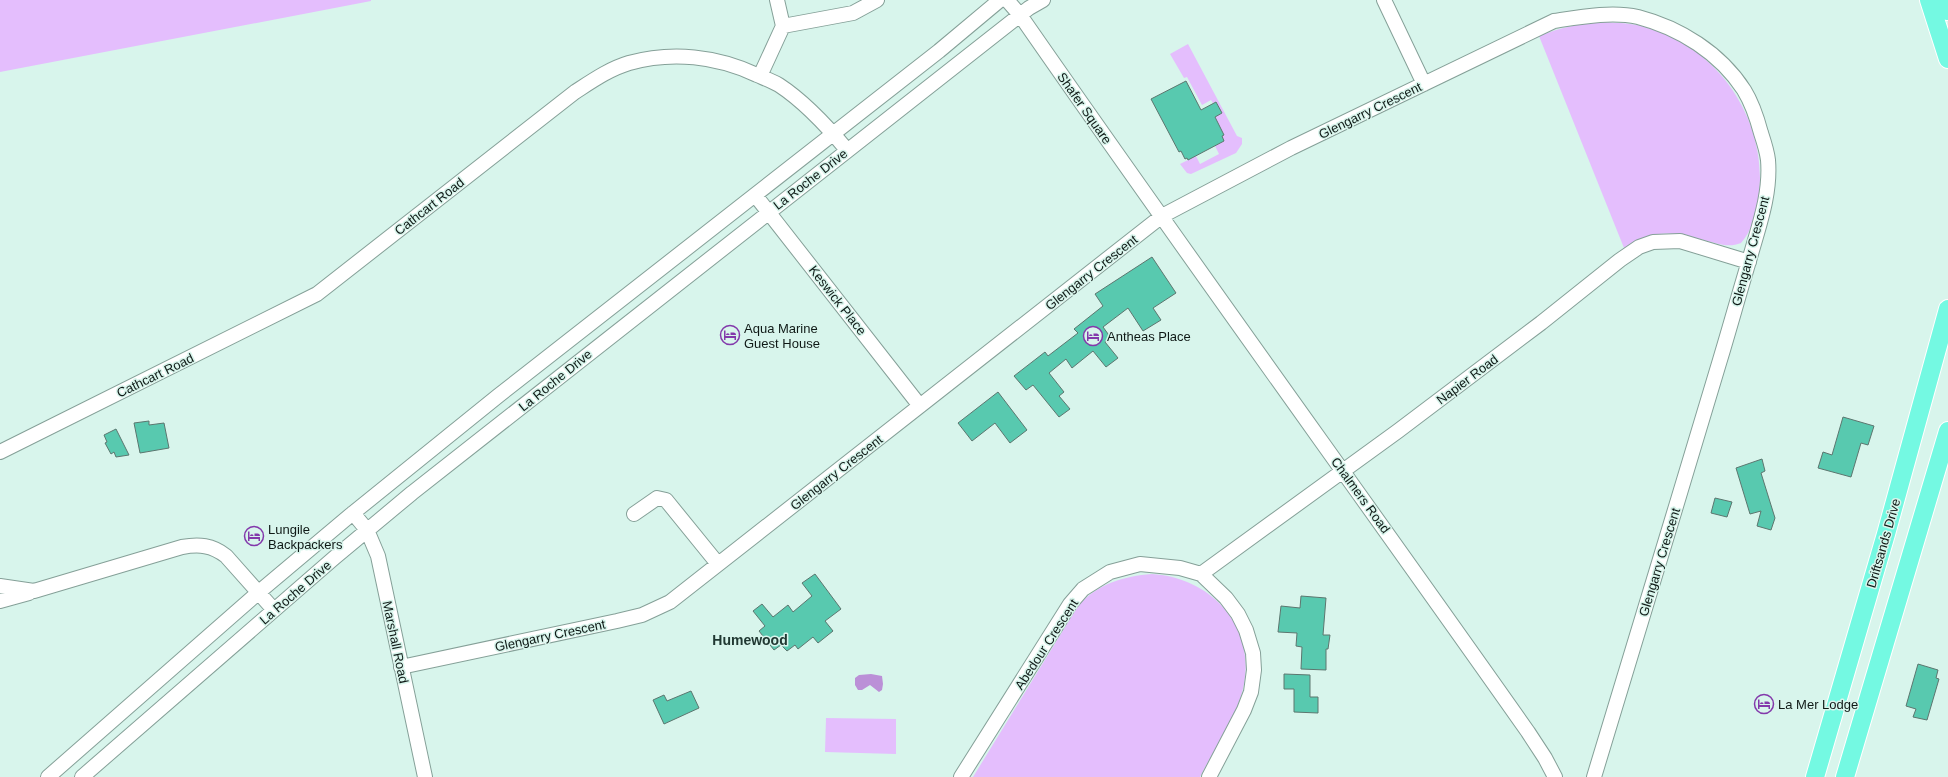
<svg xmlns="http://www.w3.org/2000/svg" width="1948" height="777" viewBox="0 0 1948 777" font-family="Helvetica,sans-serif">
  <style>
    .green { fill: #e4befd }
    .water { fill: #bb90d7 }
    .building { fill: #58c9af; stroke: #5c766f }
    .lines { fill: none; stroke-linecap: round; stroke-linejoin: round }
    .minor-casing { stroke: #85a098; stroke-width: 16 }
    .major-casing { stroke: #fff; stroke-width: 20 }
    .minor { stroke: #fff; stroke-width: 14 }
    .major { stroke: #74f9e2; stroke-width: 18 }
    .labels { text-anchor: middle; stroke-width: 3; stroke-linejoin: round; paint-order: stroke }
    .street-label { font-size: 13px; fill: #0f1916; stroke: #d8f5ec }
    .poi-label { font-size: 13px; fill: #0f1916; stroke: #d8f5ec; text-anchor: start }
    .neighbourhood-label { font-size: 14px; font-weight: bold; fill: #203832; stroke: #d8f5ec }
  </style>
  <rect width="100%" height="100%" fill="#d8f5ec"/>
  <path class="green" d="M0 0H371V1L0 72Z
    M1603 22C1619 23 1634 23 1648 28 1715 47 1761 112 1760 180 1759 201 1755 228 1741 243 1729 248 1720 244 1707 241 1674 232 1654 228 1624 248L1539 36C1560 28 1580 23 1603 22Z
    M1188 44 1237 136 1242 138V144L1236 153 1191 174 1187 173 1180 164 1196 156 1200 164 1219 154 1215 146 1224 141 1222 136 1224 135 1215 117 1222 113 1216 102 1213 103 1211 100 1202 105 1187 77 1184 78 1170 54Z
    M1152 574C1215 578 1261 632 1241 696 1232 724 1213 751 1200 777H973L1078 606C1097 584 1124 576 1152 574Z
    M826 718 896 719V754L825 752Z"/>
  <path class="water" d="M871 674 882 676 883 684 882 690 879 692 870 685 862 690H858L855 685V678L859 675Z"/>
  <path class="building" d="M1186 81 1201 110 1216 102 1222 113 1215 117 1224 135 1222 136 1224 141 1188 160 1187 158 1185 159 1181 151 1179 152 1151 99Z
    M1152 257 1176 293 1153 308 1161 320 1143 331 1128 308 1103 327 1111 338 1105 342 1118 358 1106 367 1093 351 1072 368 1066 359 1049 373 1064 392 1059 396 1070 409 1059 417 1033 385 1026 390 1014 376 1045 352 1048 356 1078 333 1074 329 1103 306 1095 294Z
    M998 392 1027 430 1010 443 995 423 972 441 958 423Z
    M1843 417 1874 426 1868 445 1861 443 1851 477 1818 468 1823 452 1832 455Z
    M149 421V425L164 423 169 448 140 453 134 423Z
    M116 429 129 455 116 457 114 452 111 454 105 443 107 442 104 435Z
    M1762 459 1765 471 1761 473 1775 518 1771 530 1757 526 1761 511 1750 514 1736 468Z
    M1715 498 1732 502 1727 517 1711 513Z
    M815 574 841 609 825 621 833 631 818 643 813 637 798 649 795 645 787 651 781 645 774 650 759 631 765 626 753 611 762 604 773 617 788 605 793 612 812 596 802 583Z
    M1301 596 1326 598 1323 635H1330L1328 649H1326V670L1301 669 1302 647 1296 646 1297 633 1278 632 1281 606 1300 608Z
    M1918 664 1938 670 1936 678 1939 679 1927 720 1913 717 1916 709 1906 706Z
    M1284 674 1310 675V697H1318V713L1294 712V689H1284Z
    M691 691 699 708 664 724 653 700 664 695 667 701Z"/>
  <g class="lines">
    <g class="minor-casing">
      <path id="minor" d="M1007 0 1020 15C1187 256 1359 492 1528 732L1545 758 1555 777
        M1384 0 1424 84
        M783 26 853 13 877 0
        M760 76 783 26 777 0
        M755 195 920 406
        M0 452 317 294 575 92C592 81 609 69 629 63 672 51 717 56 757 75 764 78 772 81 779 85 805 102 827 126 847 150
        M353 513 367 530 378 556 425 777
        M634 514 657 498 666 500 718 564
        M1201 574 1398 431 1541 323 1620 260 1639 247 1653 242 1680 241 1749 262
        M0 586 34 591 182 547C199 544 212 545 226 556L274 610
        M0 601 29 593
        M401 667 617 621 642 615 670 602 1162 216 1291 148 1554 21C1580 17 1612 11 1638 17 1680 28 1720 53 1744 90 1752 103 1757 118 1761 133 1764 142 1767 151 1768 160 1771 195 1758 228 1749 261 1739 294 1730 327 1720 360 1678 499 1637 638 1594 777
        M48 777 259 592 353 513 498 396 939 51 1000 0
        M82 777 334 558 412 493 1029 8 1043 0
        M961 777 1070 604 1083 589 1110 572 1140 564 1180 568 1201 574 1226 598 1238 614 1246 630 1253 653 1254 670 1251 692 1244 710 1209 777"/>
    </g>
    <g class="major-casing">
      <path id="major" d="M1929 0 1948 59
        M1944 0 1948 11
        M1815 777 1886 534 1948 309
        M1845 777 1948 431"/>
    </g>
    <use href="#minor" class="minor"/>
    <use href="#major" class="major"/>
  </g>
  <defs>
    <g id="hotel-ring" transform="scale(1)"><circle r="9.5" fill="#d8f5ec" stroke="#8339ab" stroke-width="1.5"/><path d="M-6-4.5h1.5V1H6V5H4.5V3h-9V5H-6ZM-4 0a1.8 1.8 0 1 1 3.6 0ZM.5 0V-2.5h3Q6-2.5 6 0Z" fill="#8339ab"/></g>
  </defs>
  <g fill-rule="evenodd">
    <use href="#hotel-ring" x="730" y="335"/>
    <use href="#hotel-ring" x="1093" y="336"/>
    <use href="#hotel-ring" x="254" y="536"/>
    <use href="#hotel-ring" x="1764" y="704"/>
  </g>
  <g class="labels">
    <g class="street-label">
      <text transform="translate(1085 108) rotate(55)" y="5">Shafer Square</text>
      <text transform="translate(1370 110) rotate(-26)" y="5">Glengarry Crescent</text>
      <text transform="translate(810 179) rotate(-38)" y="5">La Roche Drive</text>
      <text transform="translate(429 206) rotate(-38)" y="5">Cathcart Road</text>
      <text transform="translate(1750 251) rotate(-75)" y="5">Glengarry Crescent</text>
      <text transform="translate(1091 272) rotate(-38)" y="5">Glengarry Crescent</text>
      <text transform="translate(838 300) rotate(52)" y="5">Keswick Place</text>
      <text transform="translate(155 375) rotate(-26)" y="5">Cathcart Road</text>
      <text transform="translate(1467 379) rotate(-37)" y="5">Napier Road</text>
      <text transform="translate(555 380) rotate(-39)" y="5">La Roche Drive</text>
      <text transform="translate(836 472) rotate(-38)" y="5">Glengarry Crescent</text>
      <text transform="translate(1361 495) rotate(54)" y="5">Chalmers Road</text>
      <text transform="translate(1883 543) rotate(-74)" y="5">Driftsands Drive</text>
      <text transform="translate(1659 562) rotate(-73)" y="5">Glengarry Crescent</text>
      <text transform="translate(295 592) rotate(-41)" y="5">La Roche Drive</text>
      <text transform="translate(550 635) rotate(-12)" y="5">Glengarry Crescent</text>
      <text transform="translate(396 642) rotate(78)" y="5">Marshall Road</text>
      <text transform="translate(1046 644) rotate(-57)" y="5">Abedour Crescent</text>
    </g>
    <g class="poi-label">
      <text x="744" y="333">Aqua Marine<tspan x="744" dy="15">Guest House</tspan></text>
      <text x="1107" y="341">Antheas Place</text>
      <text x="268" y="534">Lungile<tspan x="268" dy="15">Backpackers</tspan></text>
      <text x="1778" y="709">La Mer Lodge</text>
    </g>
    <g class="neighbourhood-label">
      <text x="750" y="645">Humewood</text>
    </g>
  </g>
</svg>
